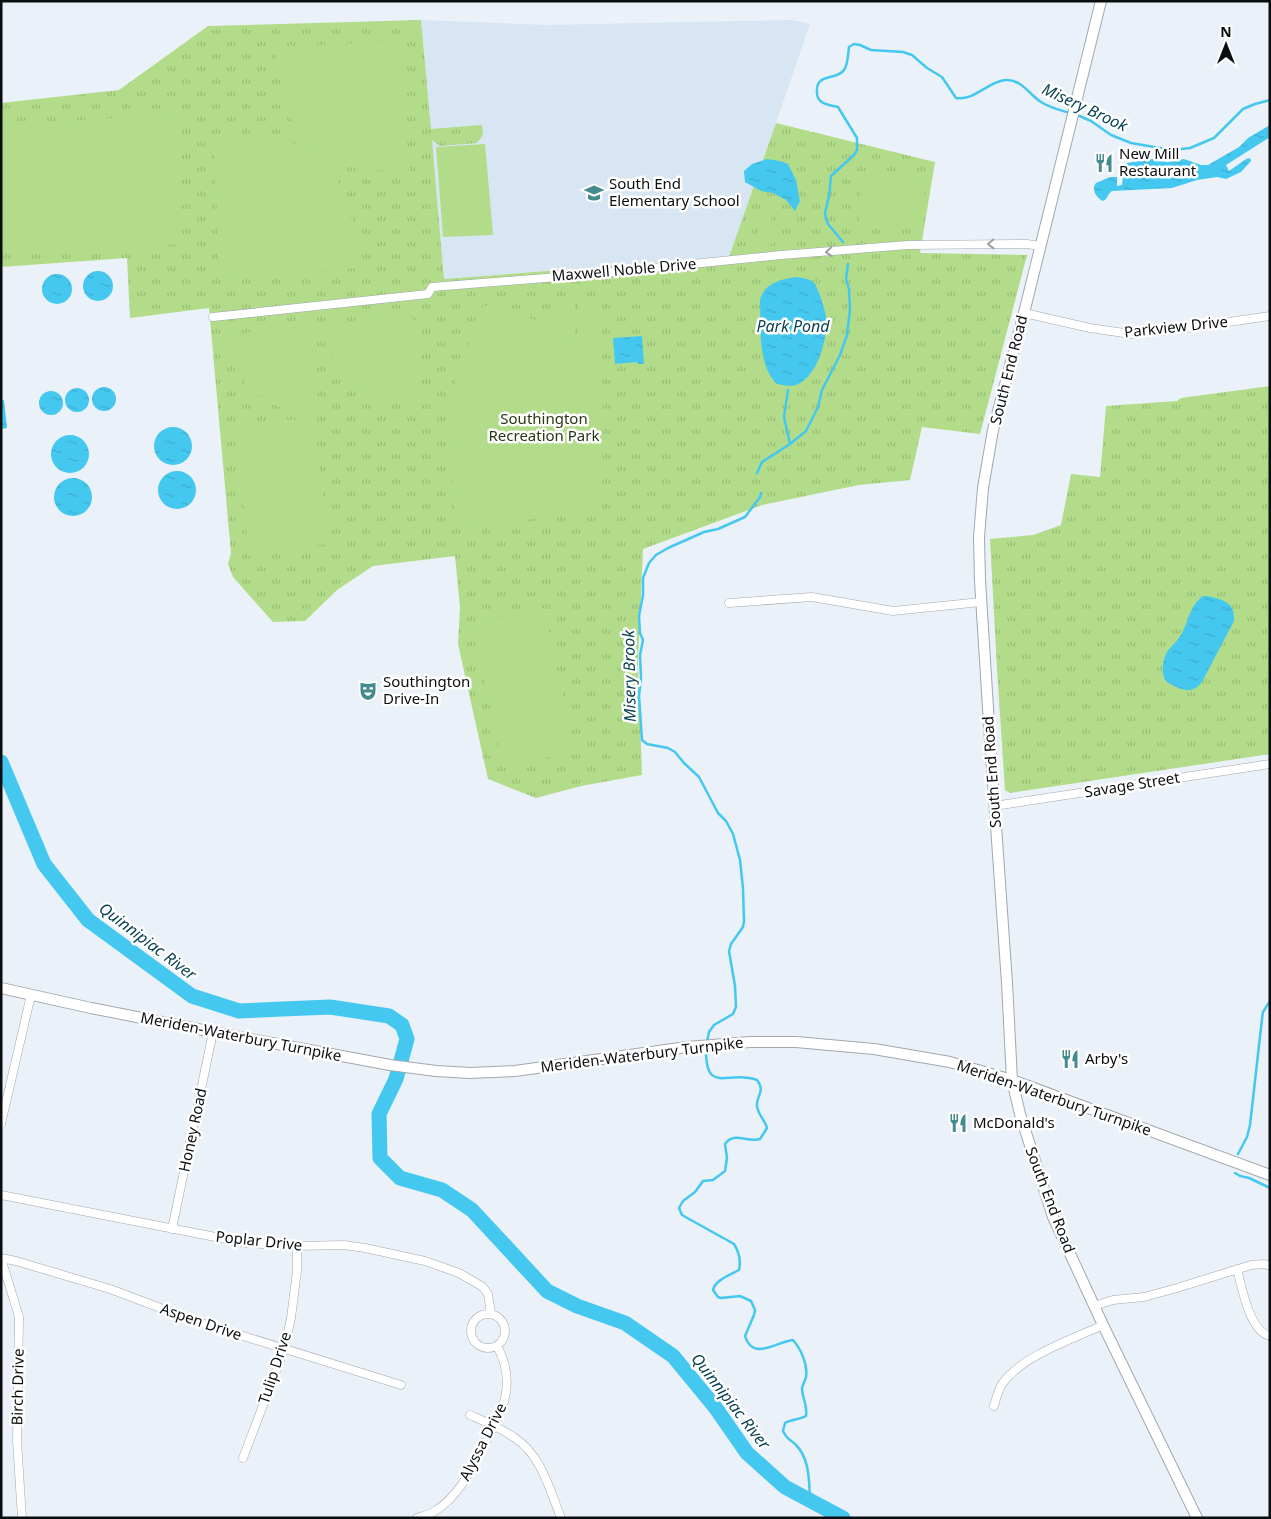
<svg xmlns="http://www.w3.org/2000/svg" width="1271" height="1519" viewBox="0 0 1271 1519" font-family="'Noto Sans',sans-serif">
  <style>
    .built { fill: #d8e5f2 }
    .grass { fill: url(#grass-tufts) }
    .pitch { fill: #b2dc89 }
    .water { fill: url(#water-ripples) }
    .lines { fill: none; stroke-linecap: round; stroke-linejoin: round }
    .stream { stroke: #45c8f0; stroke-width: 2.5 }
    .river { stroke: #45c8f0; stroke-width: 15 }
    .street-casing { stroke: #a1a8af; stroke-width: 9 }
    .secondary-casing { stroke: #a1a8af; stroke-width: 12 }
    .street { stroke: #fff; stroke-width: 8 }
    .secondary { stroke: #fff; stroke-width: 10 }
    .oneway { stroke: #9d9f9f }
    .labels { text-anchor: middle; stroke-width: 5; stroke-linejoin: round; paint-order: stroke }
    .poi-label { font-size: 15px; fill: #0b0e10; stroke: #fff; text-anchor: start }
    .street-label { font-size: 15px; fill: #0b0e10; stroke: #fff }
    .park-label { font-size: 15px; fill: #273814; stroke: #fff }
    .water-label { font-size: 16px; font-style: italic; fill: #0a4454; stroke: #fff }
  </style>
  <defs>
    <pattern id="grass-tufts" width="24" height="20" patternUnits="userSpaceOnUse" patternTransform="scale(1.25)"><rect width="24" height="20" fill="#b2dc89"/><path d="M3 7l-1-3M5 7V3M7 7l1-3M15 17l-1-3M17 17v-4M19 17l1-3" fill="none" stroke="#98bc75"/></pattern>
    <pattern id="water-ripples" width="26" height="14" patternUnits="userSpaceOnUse" patternTransform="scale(1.25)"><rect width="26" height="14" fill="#45c8f0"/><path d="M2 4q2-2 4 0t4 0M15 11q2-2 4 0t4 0" fill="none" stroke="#3babcd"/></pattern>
  </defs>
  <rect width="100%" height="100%" fill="#eaf1f8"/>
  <path class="built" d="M421 20 547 25 791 20 810 24 730 257 444 279Z"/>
  <path class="grass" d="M421 20 431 129 482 125 483 135 477 143 440 146 432 140 444 279 729 257 776 123 935 162 920 253 1027 255 980 434 922 427 910 480 859 485 762 505 643 549 638 663 642 775 581 786 536 798 488 779 458 644 460 607 455 556 373 566 337 590 305 621 273 622 233 577 228 564 231 553 209 308 130 318 127 258 1 267V103L119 90 208 26Z
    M1270 386V754L1010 793 1005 790 997 669 990 539 1033 535 1061 525 1071 474 1100 477 1106 406 1177 401 1181 398Z"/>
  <path class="pitch" d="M391 42 402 50 409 173 348 167 303 143 285 106 274 46Z
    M176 115 183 244 2 253 1 124Z
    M248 134 290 141 317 157 333 169 356 229 359 268 228 277 219 271 214 140Z
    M485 144 493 235 443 237 436 147Z
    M861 176 925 178 923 225 860 224Z
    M763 213 771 214 773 243 768 246 758 244 757 214Z
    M556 301 575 302 574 338 555 337Z
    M579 302 596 303 595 337 577 336Z
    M489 305 551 325 550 339 595 340 598 373 603 407 602 508 526 520 466 526 456 519 446 407 482 307Z
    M404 311 414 320 418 396C408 399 398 402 387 400 375 398 349 382 341 372 333 362 327 341 325 328Z
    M303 323 312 328 319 411 279 407 249 390 230 360 224 337Z
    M314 417 329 544 249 553 234 427Z
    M544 608 575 752 503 767 472 623Z"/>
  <path class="water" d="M1270 125V137L1226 165 1229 171 1246 159 1250 158 1251 161 1241 172 1226 179 1217 177 1197 180 1172 188 1112 191C1108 193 1108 199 1103 201 1096 198 1091 189 1096 183L1110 177H1117V186L1122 185 1124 167 1127 163 1152 159 1167 162 1184 159 1201 165H1208L1239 147 1248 138Z
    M767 159 780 161 788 164 796 180 800 201 795 211 786 200 773 193 761 191 745 182 744 171 752 164Z
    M83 286a15 15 0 1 1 30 0a15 15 0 1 1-30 0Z
    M42 289a15 15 0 1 1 30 0a15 15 0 1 1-30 0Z
    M797 277C803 278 811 279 815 284 817 287 818 292 820 295 822 302 825 310 826 317 828 338 818 377 796 385 790 387 783 385 777 384 757 365 761 326 760 300 764 283 782 279 797 277Z
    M642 336 644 364H638V362L615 364 613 338Z
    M92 399a12 12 0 1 1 24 0a12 12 0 1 1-24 0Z
    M65 400a12 12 0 1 1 24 0a12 12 0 1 1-24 0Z
    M39 403a12 12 0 1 1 24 0a12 12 0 1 1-24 0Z
    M1 400H4L7 428 1 429Z
    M154 446a19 19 0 1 1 38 0a19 19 0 1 1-38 0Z
    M51 454a19 19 0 1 1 38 0a19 19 0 1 1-38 0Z
    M158 490a19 19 0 1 1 38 0a19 19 0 1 1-38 0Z
    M54 497a19 19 0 1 1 38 0a19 19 0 1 1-38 0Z
    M1203 596C1211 596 1228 600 1232 608 1234 612 1234 617 1234 621L1202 682C1197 689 1190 692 1181 689 1177 687 1171 685 1167 682 1160 676 1163 659 1167 652 1172 645 1178 641 1182 633 1189 620 1190 605 1203 596Z"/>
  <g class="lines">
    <path class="stream" d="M1075 114 1091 121 1111 135 1131 143 1172 150 1190 148 1214 138 1243 109 1255 104 1270 100
      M843 242 828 224 826 219 825 213 829 196 831 176 854 155 857 150V138L838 107C829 105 817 104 817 93 815 72 837 81 844 70 848 65 848 54 849 47L854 44 860 45 871 50 903 52 912 55 927 68 942 77 956 98C975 101 988 81 1006 80 1021 79 1030 95 1041 102 1050 108 1060 110 1070 113
      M788 390 784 417 790 444
      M757 473 762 462 790 444 806 431 818 407 822 390 840 355 847 335 850 309 849 289 846 279 848 264
      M707 1042 709 1032 714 1025 733 1014 736 1007 735 986 729 951 731 944 743 927 744 921 743 888 740 860 733 834 726 821 718 813 699 777 684 763 675 752 668 748 647 744 642 740 639 696 641 678 640 655 643 640 640 633 639 616 643 595V578L649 563 656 555 668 548 704 532 718 529 745 517 760 497 761 493
      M706 1047C705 1097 728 1069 757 1080 766 1092 756 1095 757 1106 758 1115 765 1120 767 1128L760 1139C747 1143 734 1131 725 1144L727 1158 725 1171 713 1180 703 1181 695 1192 683 1201 679 1208 682 1215 734 1244C739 1252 741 1261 739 1270 730 1275 715 1280 713 1290L718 1297 721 1298 740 1296 751 1301 755 1310 754 1315 745 1336C753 1362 778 1341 793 1340 801 1349 808 1365 806 1377 805 1381 803 1384 802 1388 802 1398 808 1406 806 1416 799 1420 792 1419 785 1423L783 1431C788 1441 790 1439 796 1445 810 1459 809 1482 810 1500
      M1238 1154 1247 1137 1250 1125 1262 1019 1263 1012 1270 1001
      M1235 1173 1240 1176 1249 1178 1270 1188"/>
    <path class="river" d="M1 762 44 864 88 920 192 996 239 1011 330 1007 389 1016 402 1025 407 1039 396 1079 379 1114 380 1158 400 1178 442 1190 472 1210 547 1291 577 1306 625 1323 673 1356 715 1407 747 1453 785 1487 843 1518"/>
    <g class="street-casing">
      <path id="street" d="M1024 313 1090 328 1131 334 1180 329 1270 316
        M213 317 428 294 432 287 583 275 781 255 908 245 1027 244 1040 246
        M729 603 812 597 893 611 981 602
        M994 806 1270 764
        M1 1124 31 995
        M1 1195 246 1243 297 1246 344 1245 365 1248 425 1261 459 1273 483 1287 488 1294 491 1314
        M172 1229 213 1032
        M1 1258 16 1261 110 1289 195 1321 401 1385
        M1 1258 19 1317 17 1441 22 1518
        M1237 1269C1242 1287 1249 1331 1270 1336
        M1094 1306 1113 1300 1144 1297 1177 1288 1251 1265 1264 1264 1270 1266
        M471 1331a17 17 0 1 1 34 0a17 17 0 1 1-34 0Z
        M994 1406C996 1399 998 1391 1002 1384 1023 1355 1071 1340 1103 1325
        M470 1415C486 1422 501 1428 515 1438 541 1455 550 1490 561 1518
        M243 1458 284 1350 291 1318 297 1271V1246
        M417 1518C423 1516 430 1514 435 1511 459 1496 471 1470 483 1447 502 1412 518 1384 497 1346"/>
    </g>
    <g class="secondary-casing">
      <path id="secondary" d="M1101 1 1024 313 993 430 983 488 979 537 980 581 990 740 1007 983 1012 1080 1020 1114 1053 1217 1103 1325 1197 1518
        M1 988 91 1008 213 1032 390 1065 436 1071 470 1073 515 1071 687 1047 750 1042H796L874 1049 950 1062 1012 1080 1270 1175"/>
    </g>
    <use href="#street" class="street"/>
    <use href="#secondary" class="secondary"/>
  </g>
  <defs><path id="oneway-chevron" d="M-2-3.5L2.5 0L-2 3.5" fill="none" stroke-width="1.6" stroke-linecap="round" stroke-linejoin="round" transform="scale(1.25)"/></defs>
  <g class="oneway">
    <use href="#oneway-chevron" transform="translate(991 244) rotate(179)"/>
    <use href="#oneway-chevron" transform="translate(829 252) rotate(176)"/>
  </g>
  <defs>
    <g id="restaurant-bare" transform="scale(1.5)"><path d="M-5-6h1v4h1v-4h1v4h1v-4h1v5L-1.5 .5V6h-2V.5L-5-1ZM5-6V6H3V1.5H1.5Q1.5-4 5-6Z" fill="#438b8d" stroke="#fff" stroke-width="2.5" paint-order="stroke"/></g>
    <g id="school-bare" transform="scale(1.5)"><path d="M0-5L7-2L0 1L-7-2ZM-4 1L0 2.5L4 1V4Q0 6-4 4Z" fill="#438b8d" stroke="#fff" stroke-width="2.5" paint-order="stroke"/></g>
    <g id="theatre-bare" transform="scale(1.5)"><path d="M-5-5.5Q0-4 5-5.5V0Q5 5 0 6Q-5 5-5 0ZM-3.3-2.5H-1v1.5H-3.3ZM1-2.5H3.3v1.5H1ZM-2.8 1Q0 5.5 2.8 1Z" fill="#438b8d" stroke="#fff" stroke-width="2.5" paint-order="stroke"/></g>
  </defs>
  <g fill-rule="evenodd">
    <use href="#restaurant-bare" x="1104" y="163"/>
    <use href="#school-bare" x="594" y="193"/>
    <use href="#theatre-bare" x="368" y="691"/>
    <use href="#restaurant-bare" x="1070" y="1059"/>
    <use href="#restaurant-bare" x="958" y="1123"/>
  </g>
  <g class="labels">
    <g class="poi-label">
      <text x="1119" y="159">New Mill<tspan x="1119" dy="17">Restaurant</tspan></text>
      <text x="609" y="189">South End<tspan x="609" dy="17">Elementary School</tspan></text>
      <text x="383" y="687">Southington<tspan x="383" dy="17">Drive-In</tspan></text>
      <text x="1085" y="1064">Arby's</text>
      <text x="973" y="1128">McDonald's</text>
    </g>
    <g class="street-label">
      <text transform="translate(624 270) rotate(-5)" y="5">Maxwell Noble Drive</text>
      <text transform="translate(1176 327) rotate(-6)" y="5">Parkview Drive</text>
      <text transform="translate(1009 370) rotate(-76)" y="5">South End Road</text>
      <text transform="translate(992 772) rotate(-94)" y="5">South End Road</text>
      <text transform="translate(1132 785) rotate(-9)" y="5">Savage Street</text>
      <text transform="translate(241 1037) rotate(11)" y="5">Meriden-Waterbury Turnpike</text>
      <text transform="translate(642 1055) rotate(-7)" y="5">Meriden-Waterbury Turnpike</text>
      <text transform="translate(1054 1098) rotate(19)" y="5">Meriden-Waterbury Turnpike</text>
      <text transform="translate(193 1130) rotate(-78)" y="5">Honey Road</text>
      <text transform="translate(1050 1200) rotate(69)" y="5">South End Road</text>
      <text transform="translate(259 1241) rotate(6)" y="5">Poplar Drive</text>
      <text transform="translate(201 1322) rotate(19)" y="5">Aspen Drive</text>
      <text transform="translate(275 1368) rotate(-72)" y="5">Tulip Drive</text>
      <text transform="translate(18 1387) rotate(-89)" y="5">Birch Drive</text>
      <text transform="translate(483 1442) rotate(-63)" y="5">Alyssa Drive</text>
    </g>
    <g class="park-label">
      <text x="544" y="424">Southington<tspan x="544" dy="17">Recreation Park</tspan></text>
    </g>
    <g class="water-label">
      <text transform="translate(1085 107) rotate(25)" y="6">Misery Brook</text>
      <text x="793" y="332">Park Pond</text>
      <text transform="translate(629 676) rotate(-91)" y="6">Misery Brook</text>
      <text transform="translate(148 941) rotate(37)" y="6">Quinnipiac River</text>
      <text transform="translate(731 1401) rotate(52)" y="6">Quinnipiac River</text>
    </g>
  </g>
  <rect width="1271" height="1519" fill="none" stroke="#0b0e10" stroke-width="5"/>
  <g transform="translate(1226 45)" stroke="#ffffff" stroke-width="4" paint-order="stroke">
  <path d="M0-4L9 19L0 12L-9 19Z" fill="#0b0e10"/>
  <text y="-8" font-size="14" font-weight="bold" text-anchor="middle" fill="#0b0e10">N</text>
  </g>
</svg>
